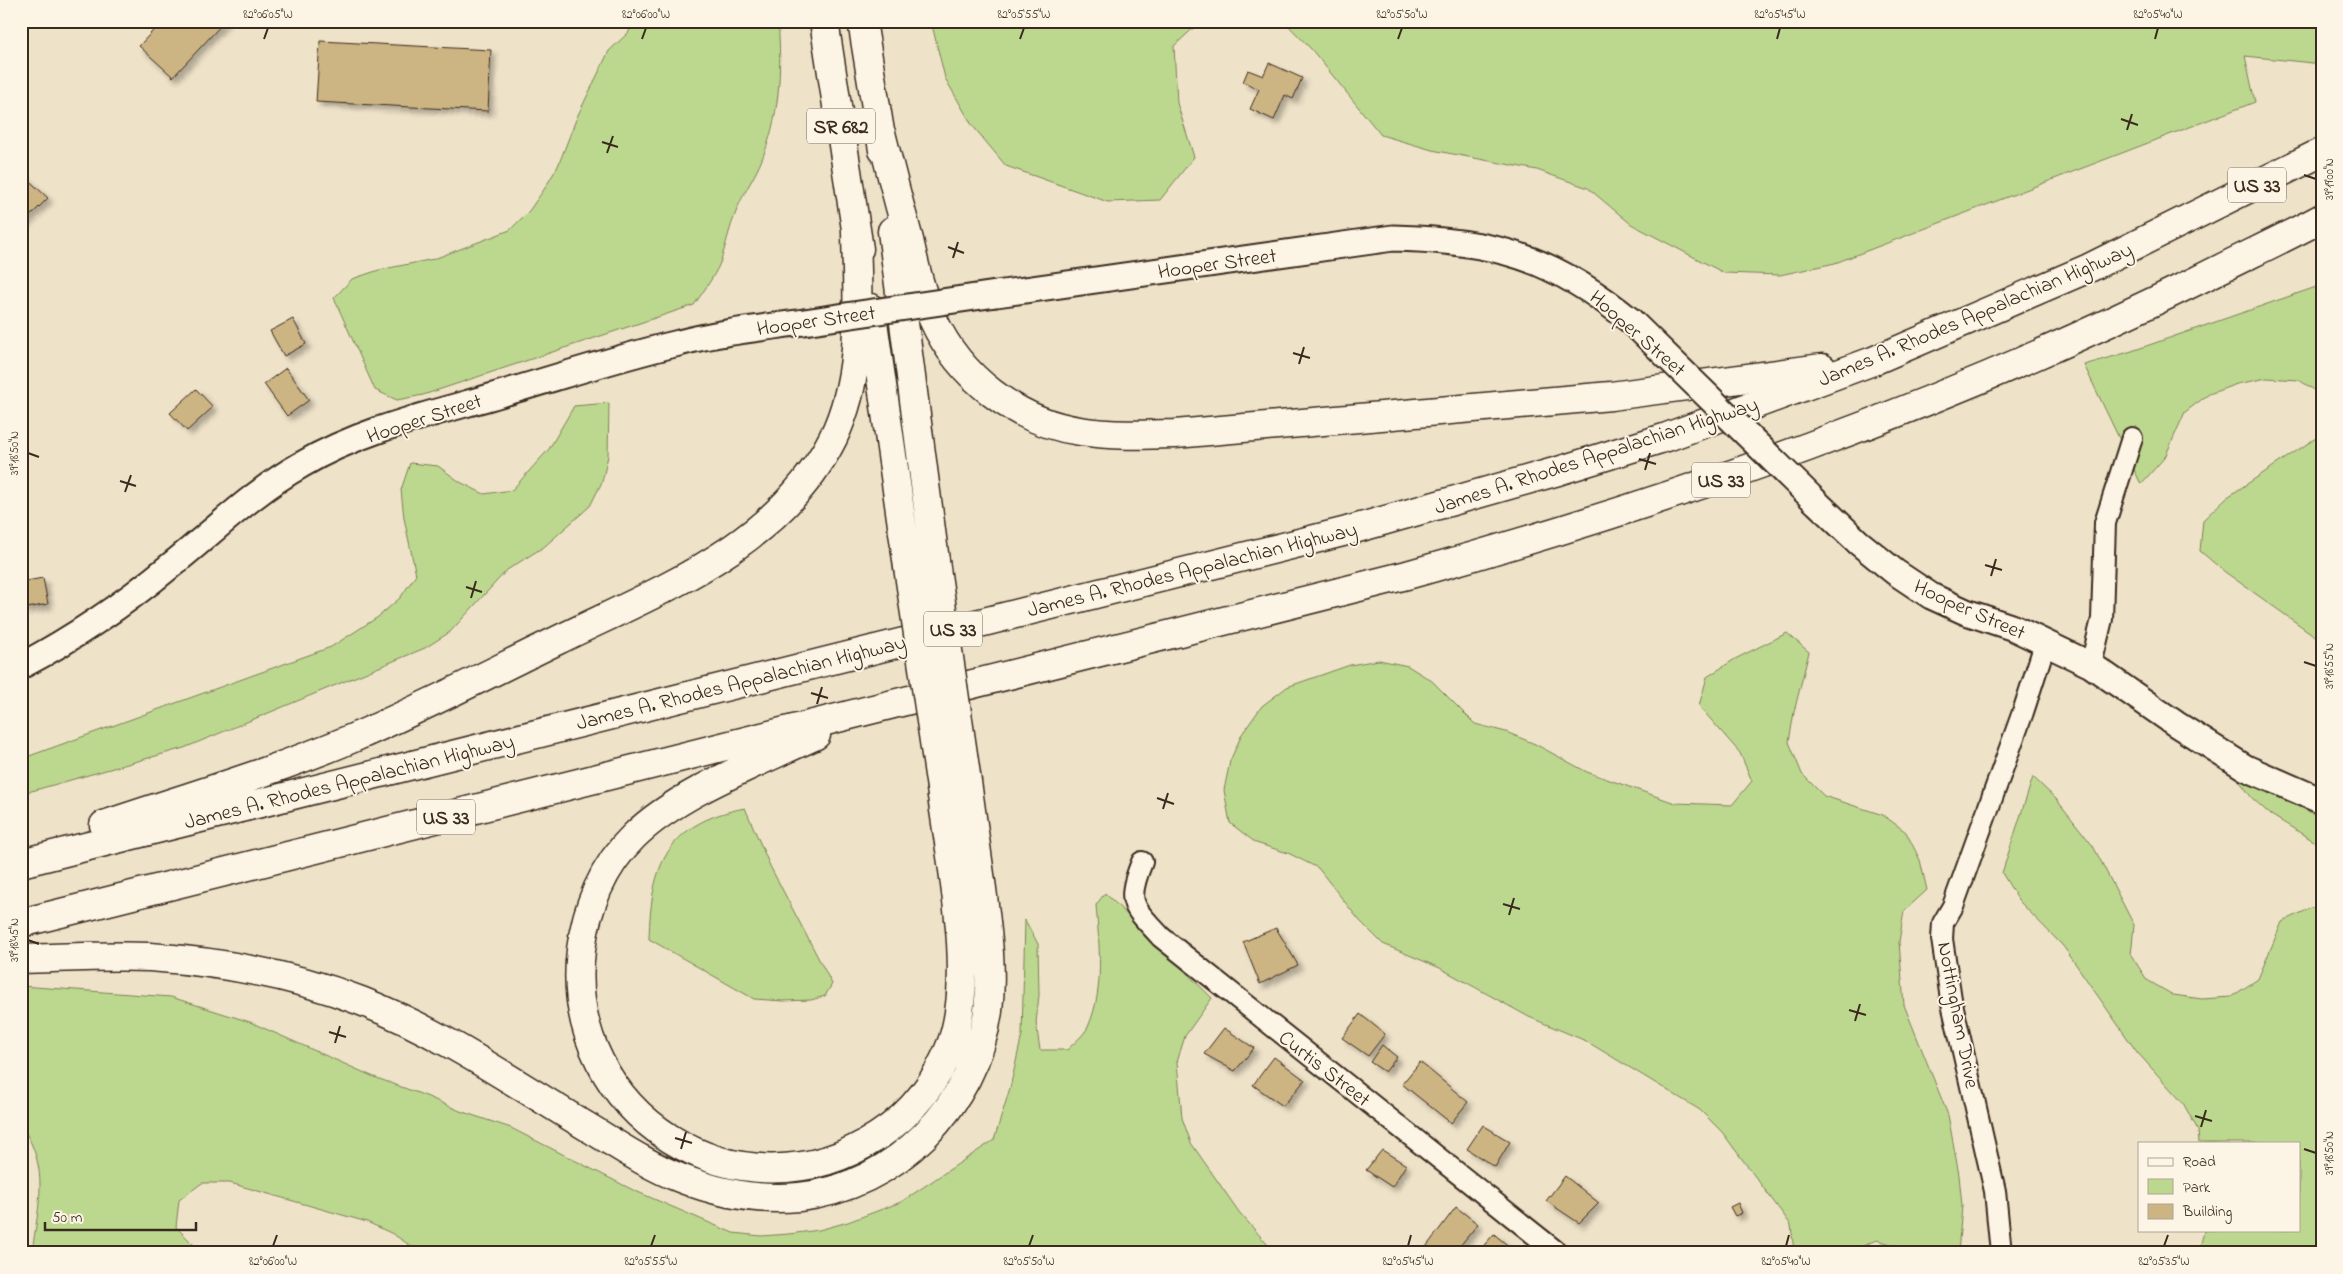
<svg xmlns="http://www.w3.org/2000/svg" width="2343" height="1274" viewBox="0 0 2343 1274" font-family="'Indie Flower',sans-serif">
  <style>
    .green { fill: #bcd88f; stroke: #7c8156 }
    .building { fill: #ccb483; stroke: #3b2a1e; filter: url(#shadow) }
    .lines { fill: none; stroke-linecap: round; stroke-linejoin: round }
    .minor-casing { stroke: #3b2a1e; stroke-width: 24 }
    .tertiary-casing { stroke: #3b2a1e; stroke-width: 29 }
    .motorway-casing { stroke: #3b2a1e; stroke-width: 31 }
    .minor { stroke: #fcf5e5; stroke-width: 20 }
    .tertiary { stroke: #fcf5e5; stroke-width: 25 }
    .motorway { stroke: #fcf5e5; stroke-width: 28 }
    .tertiary-bridge-casing { stroke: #3b2a1e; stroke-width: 29; stroke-linecap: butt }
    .motorway-bridge-casing { stroke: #3b2a1e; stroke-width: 31; stroke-linecap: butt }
    .tertiary-bridge { stroke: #fcf5e5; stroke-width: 25 }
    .motorway-bridge { stroke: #fcf5e5; stroke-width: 28 }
    .ticks { fill: none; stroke: #3b2a1e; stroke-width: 2 }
    .labels { text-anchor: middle; stroke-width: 4; stroke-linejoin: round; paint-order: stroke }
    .shield { fill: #fcf5e5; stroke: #75675a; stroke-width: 1 }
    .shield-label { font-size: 20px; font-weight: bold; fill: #3b2a1e }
    .street-label { font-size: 21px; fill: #3b2a1e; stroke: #fcf5e5 }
    .neatline { fill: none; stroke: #3b2a1e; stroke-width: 2 }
    .ticks-label { font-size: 12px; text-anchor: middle; fill: #3b2a1e }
  </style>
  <defs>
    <filter id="shadow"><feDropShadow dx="4.5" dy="4.5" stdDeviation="2.5" flood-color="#0004"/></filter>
  </defs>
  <rect width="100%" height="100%" fill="#eee2c8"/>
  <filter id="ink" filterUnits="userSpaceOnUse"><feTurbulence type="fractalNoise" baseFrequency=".02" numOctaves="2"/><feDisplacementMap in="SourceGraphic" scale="10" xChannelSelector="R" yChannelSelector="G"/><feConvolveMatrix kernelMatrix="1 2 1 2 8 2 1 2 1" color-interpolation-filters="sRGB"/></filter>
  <g filter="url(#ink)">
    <path class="green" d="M635 21H778C782 70 780 118 760 164 753 180 742 195 736 212 729 228 726 246 720 263 714 277 703 292 694 305L423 395 397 400 375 390 334 298 352 279 379 270 434 259 510 230 529 211 545 188 558 166 577 117 609 51 628 33Z
      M931 21H1201L1174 46 1177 103 1194 157 1160 200 1108 202 1006 166 972 125 945 78Z
      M1284 21H2322V64L2245 56 2255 102 1835 263 1780 275 1724 273 1631 224 1588 188 1537 170 1432 150 1381 135 1312 50Z
      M2322 285V395L2299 380 2267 378 2237 384 2209 394 2185 412 2165 457 2141 484 2084 365 2129 352Z
      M609 403 608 456 602 482 590 506 545 546 507 570 450 632 425 648 184 748 21 794V759L331 647 378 617 400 598 416 575 404 518 401 490 410 463 438 466 460 482 484 494 512 490 549 449 574 406Z
      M2322 434V641L2225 572 2200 551 2203 520 2226 498Z
      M1787 633 1809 652 1794 712 1789 742 1802 774 1824 796 1883 815 1906 832 1920 860 1927 890 1904 911 1899 942 1904 1005 1948 1115 1959 1175 1962 1206 1958 1253H1909L1906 1248 1876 1240 1848 1253H1794L1791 1225 1722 1132 1700 1110 1586 1041 1529 1017 1440 968 1383 944 1359 920 1318 868 1288 853 1256 843 1230 823 1224 790 1230 761 1242 734 1262 706 1287 687 1350 665 1379 660 1408 666 1432 681 1475 724 1506 732 1535 744 1587 772 1675 803 1732 805 1752 781 1740 753 1699 706 1707 677 1735 659Z
      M2235 775 2322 818V846L2271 815 2252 798Z
      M2033 777 2056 799 2093 846 2134 925 2131 955 2147 980 2173 995 2202 999 2231 997 2258 979 2282 922 2311 908 2321 907 2322 902V1253H2199L2204 1230H2299V1143H2199L2198 1130 2183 1103 2137 1052 2063 946 2019 901 2002 873Z
      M745 808 770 866 832 984 825 996 811 1000 783 1001 754 999 649 939C651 866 666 823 745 808Z
      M1105 893 1212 998 1185 1036 1177 1062 1182 1118 1191 1143 1239 1212 1275 1253H426L417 1250 393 1234 367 1222 230 1183H202L179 1200 176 1227 202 1253H32C38 1204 51 1170 21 1125V986L171 997 250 1022 374 1077 426 1096 460 1111 511 1128 633 1190 733 1233 761 1236 789 1234 819 1230 848 1222 901 1202 994 1140 1010 1088 1022 1035 1025 920 1038 944 1039 995 1036 1023 1040 1050H1067C1074 1043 1084 1035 1088 1027 1105 988 1099 945 1096 905Z"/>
    <path class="building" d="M162 21H225L173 77 139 46Z
      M320 41 491 50 488 111 316 102Z
      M1269 63 1302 78 1293 99 1285 95 1274 120 1250 109 1259 89 1243 82 1248 70 1263 76Z
      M21 173 48 198 21 225Z
      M293 319 306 344 284 356 270 331Z
      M286 368 309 400 287 416 264 384Z
      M196 389 213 407 187 431 170 413Z
      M43 578 48 604 22 609 21 582Z
      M1276 928 1298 965 1260 984 1243 942Z
      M1360 1014 1385 1034 1368 1056 1342 1038Z
      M1224 1028 1254 1048 1235 1071 1204 1054Z
      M1382 1045 1397 1057 1385 1072 1370 1062Z
      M1274 1057 1305 1080 1283 1106 1253 1085Z
      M1420 1062 1468 1102 1451 1123 1402 1084Z
      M1483 1125 1510 1142 1495 1167 1467 1149Z
      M1382 1150 1406 1165 1392 1187 1366 1170Z
      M1565 1176 1599 1203 1579 1223 1546 1201Z
      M1738 1203 1742 1213 1735 1216 1730 1207Z
      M1456 1207 1478 1224 1454 1253 1423 1251Z
      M1494 1234 1517 1253H1477Z"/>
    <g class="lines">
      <g class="minor-casing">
        <path id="minor" d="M2091 665 2102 619 2105 523 2132 438
          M1142 862C1125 904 1133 906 1161 937L1558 1253
          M2001 1253 1995 1191 1951 999 1942 939 1943 923 1953 906 2023 712 2045 644"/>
      </g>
      <g class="tertiary-casing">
        <path id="tertiary" d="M996 294 1393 238C1493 240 1553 257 1631 321
          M1815 501 1858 542 1895 572 1931 596 1966 612 2014 628 2091 665 2176 724 2246 768 2322 801
          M21 666C74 638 124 604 170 566 213 532 253 492 301 465 358 431 427 415 490 397 553 379 615 358 679 343 720 332 762 328 804 322"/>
      </g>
      <g class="motorway-casing">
        <path id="motorway" d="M824 21 859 249
          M862 21 883 150
          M881 133C890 169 899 204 909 240 915 267 921 294 933 319 959 377 1017 422 1080 431 1112 436 1143 435 1175 434L1611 396 1822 368
          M892 231 935 561
          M871 308 908 567
          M816 735C758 763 679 792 634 836 603 866 586 908 581 950 561 1114 740 1227 878 1136 912 1114 938 1080 952 1042 976 973 950 860 941 788
          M104 825C187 797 273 772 353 738 423 708 490 673 558 640 660 590 779 546 833 438 865 372 857 301 856 230
          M21 863 1347 531 1558 471 1667 437 1873 361 2089 268 2322 152
          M21 923 1407 575C1681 499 1943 406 2198 280 2239 259 2281 240 2322 218
          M21 959C64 958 107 955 150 957 222 962 294 975 361 1001 441 1032 513 1082 586 1126 616 1144 647 1165 680 1178 718 1193 759 1201 799 1197 895 1187 975 1105 988 1011 993 971 987 929 982 889 977 854 972 818 967 782"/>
      </g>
      <use href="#minor" class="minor"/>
      <use href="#tertiary" class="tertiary"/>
      <use href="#motorway" class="motorway"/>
      <g class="tertiary-bridge-casing">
        <path id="tertiary-bridge" d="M1631 321 1815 501
          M804 322 996 294"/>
      </g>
      <g class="motorway-bridge-casing">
        <path id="motorway-bridge" d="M935 561 967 782
          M908 567 941 788"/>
      </g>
      <use href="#tertiary-bridge" class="tertiary-bridge"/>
      <use href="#motorway-bridge" class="motorway-bridge"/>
    </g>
  </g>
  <path class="ticks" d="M264 39 268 28M642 39 646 28M1020 39 1024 28M1398 39 1402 28M1777 39 1780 28M2155 39 2158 28M2121 119 2138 125M2127 130 2132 114M602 142 618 147M607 153 613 136M2304 175 2316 179M948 247 964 253M953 258 958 242M1293 353 1310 358M1299 364 1304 347M28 453 39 457M1639 459 1656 464M1645 470 1650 453M120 481 136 486M125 492 131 475M1985 565 2002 570M1991 576 1996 559M466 587 482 592M471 598 476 581M2304 662 2316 666M811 693 828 698M817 704 822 687M1157 798 1174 804M1163 809 1168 793M1503 904 1520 909M1509 915 1514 898M28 940 39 944M1849 1010 1866 1015M1855 1021 1860 1004M329 1032 346 1037M335 1043 340 1026M2195 1116 2212 1121M2201 1127 2206 1110M675 1138 692 1143M681 1149 686 1132M2304 1149 2316 1153M273 1246 277 1235M651 1246 655 1235M1029 1246 1033 1235M1408 1246 1411 1235M1786 1246 1789 1235M2164 1246 2168 1235"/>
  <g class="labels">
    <g class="shield">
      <rect x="807" y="108.5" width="68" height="35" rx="4"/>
      <rect x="2228" y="167.5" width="58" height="35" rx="4"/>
      <rect x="1692" y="462.5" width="58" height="35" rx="4"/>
      <rect x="924" y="611.5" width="58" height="35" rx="4"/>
      <rect x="417" y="799.5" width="58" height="35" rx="4"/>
    </g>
    <g class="shield-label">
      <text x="841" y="133">SR 682</text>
      <text x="2257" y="192">US 33</text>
      <text x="1721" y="487">US 33</text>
      <text x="953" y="636">US 33</text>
      <text x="446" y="824">US 33</text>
    </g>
    <g class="street-label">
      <text transform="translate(1217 263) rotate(-8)" y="7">Hooper Street</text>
      <text transform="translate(1975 314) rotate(-23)" y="7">James A. Rhodes Appalachian Highway</text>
      <text transform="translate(816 320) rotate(-8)" y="7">Hooper Street</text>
      <text transform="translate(1638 333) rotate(41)" y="7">Hooper Street</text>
      <text transform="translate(424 418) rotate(-18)" y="7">Hooper Street</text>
      <text transform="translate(1596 455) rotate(-18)" y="7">James A. Rhodes Appalachian Highway</text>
      <text transform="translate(1192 569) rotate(-14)" y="7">James A. Rhodes Appalachian Highway</text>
      <text transform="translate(1970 609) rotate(24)" y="7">Hooper Street</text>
      <text transform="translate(741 682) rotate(-14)" y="7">James A. Rhodes Appalachian Highway</text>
      <text transform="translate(349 781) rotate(-14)" y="7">James A. Rhodes Appalachian Highway</text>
      <text transform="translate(1959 1015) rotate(79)" y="7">Nottingham Drive</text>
      <text transform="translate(1325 1068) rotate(38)" y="7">Curtis Street</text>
    </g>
  </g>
  <rect width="2343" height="1274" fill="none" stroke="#fcf5e5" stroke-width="55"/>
  <rect x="2138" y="1142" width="162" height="90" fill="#fcf5e5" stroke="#afa495"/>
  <rect x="2148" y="1158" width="25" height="8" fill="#fcf5e5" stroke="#afa495"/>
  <text x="2183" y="1166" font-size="15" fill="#3b2a1e">Road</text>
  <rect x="2148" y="1179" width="25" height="15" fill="#bcd88f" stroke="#afa495"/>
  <text x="2183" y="1192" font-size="15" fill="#3b2a1e">Park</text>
  <rect x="2148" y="1204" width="25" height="15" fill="#ccb483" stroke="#afa495"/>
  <text x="2183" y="1216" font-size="15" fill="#3b2a1e">Building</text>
  <path d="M45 1222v8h151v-8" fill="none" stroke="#3b2a1e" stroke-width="2.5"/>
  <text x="52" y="1222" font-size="15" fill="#3b2a1e" stroke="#fcf5e5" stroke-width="4" paint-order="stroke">50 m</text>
  <rect x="28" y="28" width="2288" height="1218" class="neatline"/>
  <g class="ticks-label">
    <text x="268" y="18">82°06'05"W</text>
    <text x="646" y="18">82°06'00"W</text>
    <text x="1024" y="18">82°05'55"W</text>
    <text x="1402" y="18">82°05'50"W</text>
    <text x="1780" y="18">82°05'45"W</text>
    <text x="2158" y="18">82°05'40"W</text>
    <text transform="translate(2329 179) rotate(-90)" y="4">39°19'00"N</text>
    <text transform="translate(14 453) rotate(-90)" y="4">39°18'50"N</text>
    <text transform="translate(2329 666) rotate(-90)" y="4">39°18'55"N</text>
    <text transform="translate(14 940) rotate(-90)" y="4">39°18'45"N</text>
    <text transform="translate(2329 1153) rotate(-90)" y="4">39°18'50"N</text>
    <text x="273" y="1265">82°06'00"W</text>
    <text x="651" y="1265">82°05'55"W</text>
    <text x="1029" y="1265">82°05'50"W</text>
    <text x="1408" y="1265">82°05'45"W</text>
    <text x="1786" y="1265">82°05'40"W</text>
    <text x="2164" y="1265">82°05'35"W</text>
  </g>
</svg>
